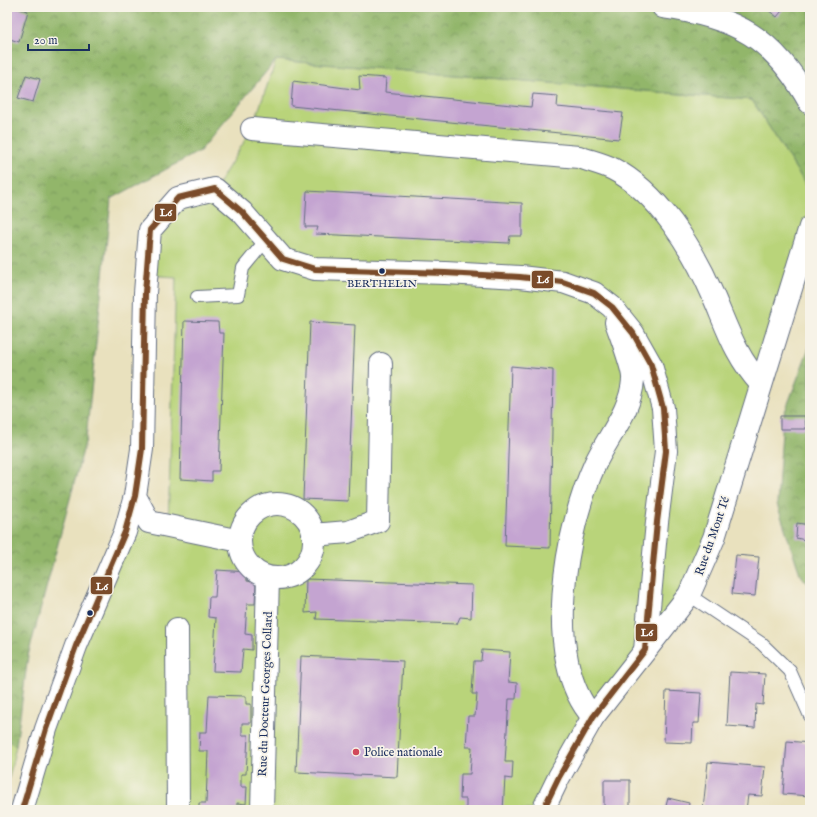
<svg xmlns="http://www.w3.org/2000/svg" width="817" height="817" viewBox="0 0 817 817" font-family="'IM FELL English',serif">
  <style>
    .grass { fill: #b9d47a; stroke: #6a826c }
    .forest { fill: url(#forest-crowns); stroke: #567264 }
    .building { fill: #c4a4d1 }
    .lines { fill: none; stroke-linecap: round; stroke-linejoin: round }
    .lane-casing { stroke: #636d80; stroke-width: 14 }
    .street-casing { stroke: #636d80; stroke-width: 24 }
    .secondary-casing { stroke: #636d80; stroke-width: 24 }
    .lane { stroke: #fff; stroke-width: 12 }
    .street { stroke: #fff; stroke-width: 22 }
    .secondary { stroke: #fff; stroke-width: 22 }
    .bus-1-casing { stroke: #f7f3e8; stroke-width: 9 }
    .bus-1 { stroke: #7a4b2a; stroke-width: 6 }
    .bus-dot { fill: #1b2f5e; stroke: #f7f3e8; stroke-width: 1.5 }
    .poi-dot { fill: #d1495b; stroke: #f7f3e8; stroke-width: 1.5 }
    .labels { text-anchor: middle; stroke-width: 3.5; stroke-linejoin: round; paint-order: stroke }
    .bus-label { font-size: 11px; fill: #1b2f5e; stroke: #f7f3e8 }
    .street-label { font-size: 12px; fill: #1b2f5e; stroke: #f7f3e8 }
    .poi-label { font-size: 12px; fill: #1b2f5e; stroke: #f7f3e8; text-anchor: start }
    .line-badge { stroke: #f7f3e8; stroke-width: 1.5 }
    .badge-label { font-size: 11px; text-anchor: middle; font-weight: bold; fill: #fff }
  </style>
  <defs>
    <pattern id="forest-crowns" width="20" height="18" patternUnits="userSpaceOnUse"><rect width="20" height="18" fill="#92b66a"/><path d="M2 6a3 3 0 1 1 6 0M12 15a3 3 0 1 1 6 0" fill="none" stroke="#76945a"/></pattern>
  </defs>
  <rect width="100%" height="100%" fill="#f7f3e8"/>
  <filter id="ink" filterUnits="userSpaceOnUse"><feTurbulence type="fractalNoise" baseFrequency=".025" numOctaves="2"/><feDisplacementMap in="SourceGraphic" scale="8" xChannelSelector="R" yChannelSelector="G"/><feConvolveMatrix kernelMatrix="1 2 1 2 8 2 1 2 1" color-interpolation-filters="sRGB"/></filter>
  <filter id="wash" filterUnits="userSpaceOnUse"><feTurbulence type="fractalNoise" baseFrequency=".012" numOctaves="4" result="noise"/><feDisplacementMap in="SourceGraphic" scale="16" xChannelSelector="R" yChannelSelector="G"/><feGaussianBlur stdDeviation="0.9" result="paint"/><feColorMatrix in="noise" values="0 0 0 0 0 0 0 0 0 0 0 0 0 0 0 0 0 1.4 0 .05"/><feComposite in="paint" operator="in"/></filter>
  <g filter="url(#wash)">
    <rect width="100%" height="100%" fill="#e9e1be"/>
    <path class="grass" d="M276 60 752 100 810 191V227L714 538 543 810H22L135 496 168 526 176 277 147 275 150 230 178 198 215 189 252 129Z
      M7 740 16 746 7 788Z"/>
    <path class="forest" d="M7 7H810V191L752 100 276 60 200 151 111 199 86 439 28 656 16 746 7 740Z
      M810 345V585L801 577 777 504 783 417Z"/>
    <g id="blocks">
      <path class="building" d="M7 7H15L28 11 19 42 7 38Z
        M764 7H785L777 17Z
        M26 75 40 79 33 102 18 98Z
        M359 76 386 78 385 92 531 107 533 94 558 96 557 107 623 113 619 139 291 106 293 81 360 90Z
        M307 191 522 203V236H510L509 243 316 234 318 227H305Z
        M184 321 218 322 219 333H224L219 471H212V481L180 479Z
        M310 322 355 325 348 501 303 499Z
        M511 366 553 370 550 548 505 546Z
        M780 416H805L806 429H780Z
        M797 523 810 525V541L796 538Z
        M736 555 759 557 755 596 732 594Z
        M217 570 248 572 247 581 256 582 255 604H247L245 634 252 635V650L243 649 241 672 213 671 216 618 208 617 209 597H215Z
        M306 579 472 585 471 618 460 617 457 624 316 619 317 612 305 613Z
        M482 650 510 652 508 682 517 683 516 699H509L505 762H513L512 779 505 778 503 810H466V799H460L461 774H470L472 747H466L468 716H475L477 694H472L474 661H481Z
        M301 656 403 661 397 777 296 772Z
        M730 672 765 674 763 705 756 704 755 728 727 726Z
        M666 691 701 693 699 723H693L692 743 664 742Z
        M209 695 246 696V704H251V723H242V735H248L246 774H241V787H247L246 804 237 803V810H199V803H206L208 751H199L200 732H207Z
        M787 741 810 743V796L783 794Z
        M708 762 765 767 762 796 748 795 746 810 703 809Z
        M604 780H630V810H604Z
        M668 798 689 803 688 810H665Z"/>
    </g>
  </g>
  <g filter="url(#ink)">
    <use href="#blocks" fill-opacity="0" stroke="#636d80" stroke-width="1"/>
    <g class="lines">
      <g class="lane-casing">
        <path id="lane" d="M197 297 238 295 243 268 266 240
          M689 595 761 643 790 671 810 716"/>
      </g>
      <g class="street-casing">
        <path id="street" d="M252 129 579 157C590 161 603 164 613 169 658 192 693 249 712 293 727 327 735 356 761 384
          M135 496 149 522 240 541
          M240 541a37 37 0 1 1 74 0a37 37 0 1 1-74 0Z
          M313 535 348 532 378 521 381 364
          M177 629 178 810
          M593 717C541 659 566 528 595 464 608 436 631 411 633 380 634 369 620 334 616 322
          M22 810 46 729 76 646 125 532 135 496 142 449 145 293 150 230 178 198 215 189 242 212 283 259 315 269 445 273 520 277 563 282 594 293 612 307 633 333 651 365 663 408 666 451 657 522 645 650
          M262 810 268 577"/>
      </g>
      <g class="secondary-casing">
        <path id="secondary" d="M663 7C737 17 774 38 810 103
          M543 810 559 777 593 717 689 595 714 538 810 227"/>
      </g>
      <use href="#lane" class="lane"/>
      <use href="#street" class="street"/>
      <use href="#secondary" class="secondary"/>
      <g class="bus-1-casing">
        <path id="bus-1" d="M22 810 46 729 76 646 125 532 135 496 142 449 145 293 150 230 178 198 215 189 242 212 283 259 315 269 445 273 520 277 563 282 594 293 612 307 633 333 651 365 663 408 666 451 657 522 645 650 593 717 559 777 543 810"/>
      </g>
      <use href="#bus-1" class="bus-1"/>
    </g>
  </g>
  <g class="bus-dot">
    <circle cx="382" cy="271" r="3.5"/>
    <circle cx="90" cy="613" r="3.5"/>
  </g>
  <circle class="poi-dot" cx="356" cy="752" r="4"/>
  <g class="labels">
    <g class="bus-label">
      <text x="382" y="287">BERTHELIN</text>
    </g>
    <g class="street-label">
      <text transform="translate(712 536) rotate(-71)" y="4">Rue du Mont Té</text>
      <text transform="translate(265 694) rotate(-88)" y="4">Rue du Docteur Georges Collard</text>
    </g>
    <g class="poi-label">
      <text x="364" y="756">Police nationale</text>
    </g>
  </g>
  <g class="line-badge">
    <rect x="154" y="203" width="23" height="19" rx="4" fill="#7a4b2a"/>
    <rect x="531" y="270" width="23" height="19" rx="4" fill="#7a4b2a"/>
    <rect x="90" y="576" width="23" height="19" rx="4" fill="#7a4b2a"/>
    <rect x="635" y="623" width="23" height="19" rx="4" fill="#7a4b2a"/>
  </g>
  <g class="badge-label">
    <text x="166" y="216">L6</text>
    <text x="543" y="283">L6</text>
    <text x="102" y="590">L6</text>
    <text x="647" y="636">L6</text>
  </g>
  <rect width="817" height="817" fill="none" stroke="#f7f3e8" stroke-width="24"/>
  <path d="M28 44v6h61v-6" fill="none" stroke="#1b2f5e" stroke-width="2"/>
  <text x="34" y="44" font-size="12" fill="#1b2f5e" stroke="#f7f3e8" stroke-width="3" paint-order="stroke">20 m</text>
</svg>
